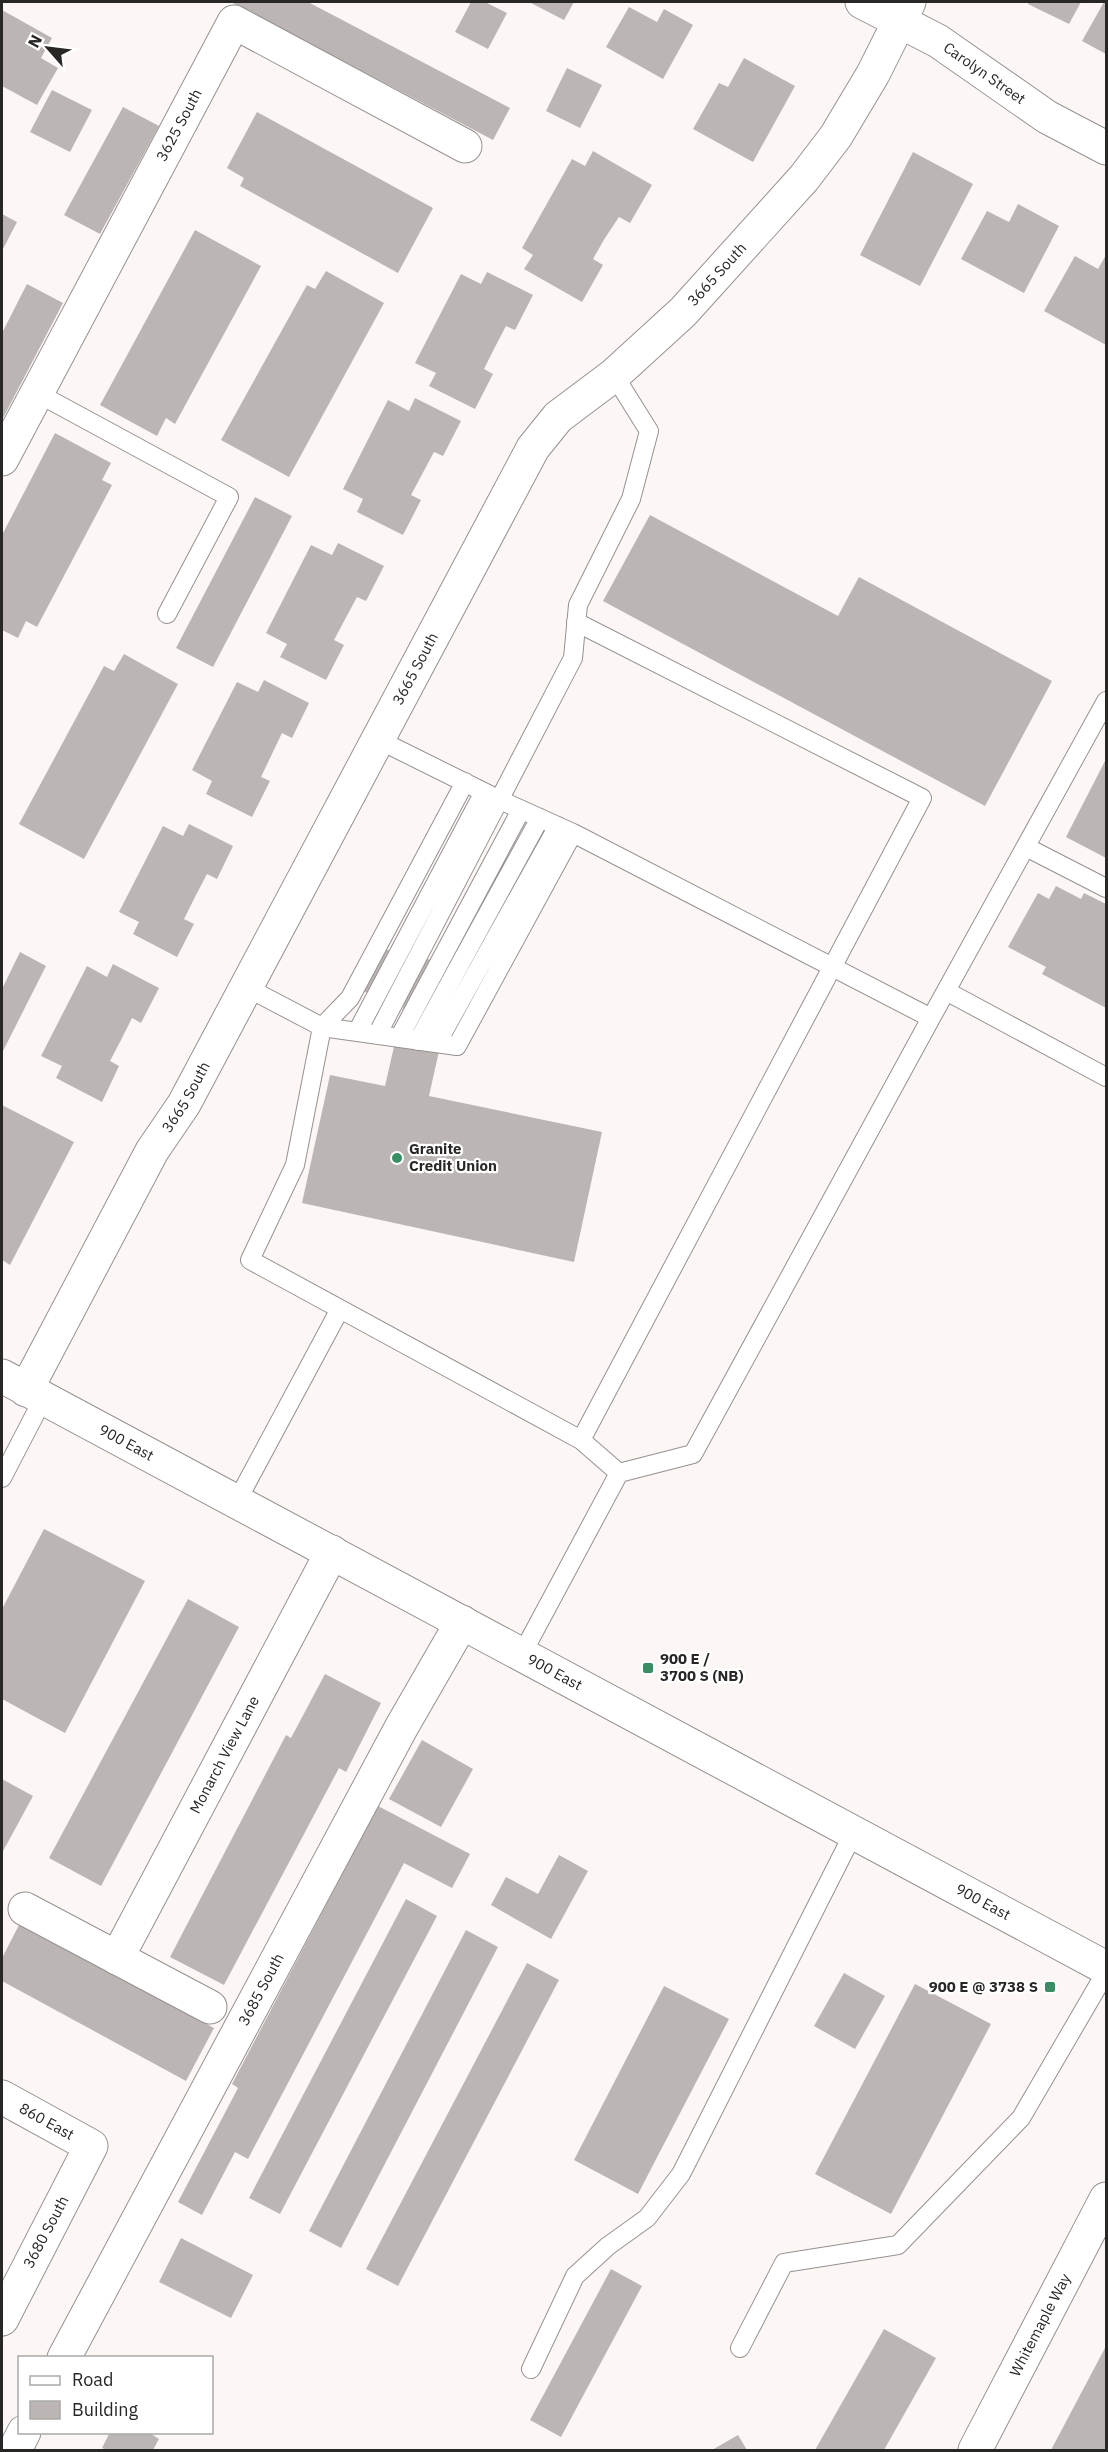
<svg xmlns="http://www.w3.org/2000/svg" width="1108" height="2452" viewBox="0 0 1108 2452" font-family="'IBM Plex Sans',sans-serif">
  <style>
    .building { fill: #bbb6b4 }
    .lines { fill: none; stroke-linecap: round; stroke-linejoin: round }
    .service-casing { stroke: #969190; stroke-width: 20 }
    .minor-casing { stroke: #969190; stroke-width: 35 }
    .secondary-casing { stroke: #969190; stroke-width: 35 }
    .service { stroke: #fff; stroke-width: 18 }
    .minor { stroke: #fff; stroke-width: 33 }
    .secondary { stroke: #fff; stroke-width: 33 }
    .poi-dot { fill: #388e62; stroke: #fff; stroke-width: 2 }
    .labels { text-anchor: middle; stroke-width: 4.5; stroke-linejoin: round; paint-order: stroke }
    .street-label { font-size: 15px; fill: #292726; stroke: #fff }
    .poi-label { font-size: 15px; font-weight: bold; fill: #292726; stroke: #fff; text-anchor: start }
  </style>
  <rect width="100%" height="100%" fill="#fcf7f5"/>
  <path class="building" d="M231 2H308L510 108 493 140Z
    M471 2H485L507 13 488 49 455 32Z
    M529 2H574L564 20Z
    M1029 2H1081L1069 24 1028 4Z
    M1104 2H1106V54L1082 41Z
    M629 7 657 22 664 9 693 25 663 79 606 47Z
    M2 10 52 38 41 58 58 68 37 105 2 86Z
    M744 58 795 86 753 162 693 129 719 83 728 87Z
    M567 68 602 85 580 128 546 111Z
    M52 90 92 110 70 152 30 132Z
    M123 107 159 126 100 234 64 215Z
    M257 112 433 208 398 273 240 186 244 178 227 168Z
    M593 151 652 185 630 223 619 217 605 238 593 259 603 265 582 302 524 269 533 255 522 248 572 159 585 166Z
    M913 152 973 184 920 286 860 255Z
    M1018 204 1059 226 1024 293 961 259 987 211 1009 222Z
    M2 214 17 222 2 251Z
    M195 230 261 266 175 424 166 418 157 436 100 405Z
    M1106 255V345L1044 311 1075 256 1098 269Z
    M326 271 384 303 289 477 221 440 307 285 315 289Z
    M487 272 533 295 515 330 506 326 495 347 484 369 493 374 475 409 429 386 436 373 415 363 461 274 481 284Z
    M27 284 63 303 2 420V333Z
    M415 398 461 421 443 456 434 452 411 495 421 500 403 535 357 512 363 499 343 489 388 400 409 411Z
    M55 433 111 463 102 480 112 485 37 627 26 621 18 638 2 630V535Z
    M255 497 292 516 213 667 176 648Z
    M650 515 838 616 859 577 1052 681 985 806 603 601Z
    M338 543 384 566 366 601 357 597 334 640 344 645 326 680 280 657 287 644 266 633 311 545 332 555Z
    M124 654 178 684 84 859 19 824 104 666 114 671Z
    M264 680 309 703 292 738 282 733 261 777 270 781 252 817 206 794 212 781 192 770 237 682 258 692Z
    M1106 759V858L1066 837Z
    M189 824 233 846 217 879 207 874 195 897 184 919 194 924 177 957 133 934 139 922 119 912 163 826 183 836Z
    M1056 886 1081 899 1084 893 1106 904V1008L1042 974 1046 967 1008 947 1038 893 1049 899Z
    M384 949 504 977 481 1020 448 1011 429 1096 602 1132 574 1262 302 1203 330 1075 385 1086 404 1003 361 991Z
    M20 952 46 966 2 1053V989Z
    M113 964 159 988 141 1023 132 1018 121 1040 110 1061 119 1066 102 1102 56 1078 62 1066 41 1056 87 966 107 977Z
    M2 1105 74 1142 10 1265 2 1260Z
    M44 1529 145 1581 65 1733 2 1699V1609Z
    M188 1599 239 1627 101 1886 49 1858Z
    M325 1674 381 1703 346 1772 339 1768 224 1985 170 1957 286 1735 291 1738Z
    M422 1740 473 1769 441 1827 389 1799Z
    M2 1779 33 1796 2 1853Z
    M378 1806 470 1854 452 1888 404 1863 248 2159 235 2152 202 2215 178 2202 238 2088 232 2084Z
    M559 1855 588 1871 551 1939 491 1905 506 1877 538 1894Z
    M406 1899 437 1916 280 2214 249 2198Z
    M20 1923 214 2028 186 2081 2 1981V1958Z
    M466 1930 498 1947 341 2248 309 2231Z
    M527 1963 559 1980 398 2286 366 2269Z
    M844 1973 885 1996 855 2049 814 2026Z
    M915 1984 991 2024 891 2214 815 2174Z
    M664 1986 729 2019 638 2194 574 2160Z
    M181 2238 253 2275 231 2318 159 2282Z
    M611 2269 642 2286 561 2437 530 2420Z
    M884 2329 936 2358 884 2450H815Z
    M1106 2346V2450H1051Z
    M110 2432H148L159 2439 153 2450H107L102 2448Z
    M738 2435 747 2450H712Z"/>
  <g class="lines">
    <g class="service-casing">
      <path id="service" d="M37 393 229 497 167 614
        M576 622 922 798 581 1440
        M377 739 500 800 573 833 931 1018 693 1454 619 1473
        M465 782 350 998 322 1027 295 1165 250 1260 581 1440 619 1473 522 1654
        M1026 847 1106 888
        M246 987 322 1027 457 1046 573 833
        M946 991 1106 1077
        M931 1018 1106 701
        M357 1032 484 792
        M377 1035 573 658 578 605 631 499 649 431 614 375
        M399 1038 521 810
        M418 1041 540 818
        M437 1043 558 826
        M2 1478 43 1399
        M237 1501 340 1309
        M740 2348 784 2263 898 2245 1021 2118 1106 1972
        M531 2369 575 2276 608 2246 647 2218 681 2174 854 1832"/>
    </g>
    <g class="minor-casing">
      <g id="minor">
        <path id="s1" d="M862 2 938 41 1047 117 1106 148"/>
        <path id="s2" d="M2 459 234 22 465 146"/>
        <path id="s3" d="M26 1390 152 1151 184 1104 533 448 558 417 614 375 683 312 804 178 836 136 873 74 909 2"/>
        <path d="M25 1909 210 2007"/>
        <path id="s4" d="M117 1958 332 1552"/>
        <path id="s5" d="M2 2097 91 2146 2 2319"/>
        <path id="s6" d="M64 2358 401 1728 462 1622"/>
        <path d="M15 2450 24 2432"/>
        <path id="s7" d="M975 2450 1106 2199"/>
      </g>
    </g>
    <g class="secondary-casing">
      <g id="secondary">
        <path id="s8" d="M2 1376 1106 1968"/>
      </g>
    </g>
    <use href="#service" class="service"/>
    <use href="#minor" class="minor"/>
    <use href="#secondary" class="secondary"/>
  </g>
  <g class="poi-dot">
    <circle cx="397" cy="1158" r="6"/>
    <rect x="642" y="1662" width="12" height="12" rx="3"/>
    <rect x="1044" y="1981" width="12" height="12" rx="3"/>
  </g>
  <g class="labels">
    <g class="street-label">
      <text dy="5" stroke="none"><textPath href="#s1" startOffset="142">Carolyn Street</textPath></text>
      <text dy="5" stroke="none"><textPath href="#s2" startOffset="378">3625 South</textPath></text>
      <text dy="5" stroke="none"><textPath href="#s3" startOffset="1324">3665 South</textPath></text>
      <text dy="5" stroke="none"><textPath href="#s3" startOffset="820">3665 South</textPath></text>
      <text dy="5" stroke="none"><textPath href="#s3" startOffset="334">3665 South</textPath></text>
      <text dy="5" stroke="none"><textPath href="#s8" startOffset="141">900 East</textPath></text>
      <text dy="5" stroke="none"><textPath href="#s8" startOffset="627">900 East</textPath></text>
      <text dy="5" stroke="none"><textPath href="#s4" startOffset="230">Monarch View Lane</textPath></text>
      <text dy="5" stroke="none"><textPath href="#s8" startOffset="1113">900 East</textPath></text>
      <text dy="5" stroke="none"><textPath href="#s6" startOffset="418">3685 South</textPath></text>
      <text dy="5" stroke="none"><textPath href="#s5" startOffset="51">860 East</textPath></text>
      <text transform="translate(46 2232) rotate(-62)" y="5">3680 South</text>
      <text dy="5" stroke="none"><textPath href="#s7" startOffset="141">Whitemaple Way</textPath></text>
    </g>
    <g class="poi-label">
      <text x="409" y="1154">Granite<tspan x="409" dy="17">Credit Union</tspan></text>
      <text x="660" y="1664">900 E /<tspan x="660" dy="17">3700 S (NB)</tspan></text>
      <text x="1038" y="1992" text-anchor="end">900 E @ 3738 S</text>
    </g>
  </g>
  <rect width="1108" height="2452" fill="none" stroke="#292726" stroke-width="6"/>
  <rect x="18" y="2356" width="195" height="78" fill="#ffffff" stroke="#a9a9a8" stroke-width="1.5"/>
  <rect x="30" y="2376" width="30" height="9" fill="#ffffff" stroke="#a9a9a8" stroke-width="1.5"/>
  <text x="72" y="2386" font-size="18" fill="#292726">Road</text>
  <rect x="30" y="2401" width="30" height="18" fill="#bbb6b4" stroke="#a9a9a8" stroke-width="1.5"/>
  <text x="72" y="2416" font-size="18" fill="#292726">Building</text>
  <g transform="translate(48 48) rotate(298)" stroke="#ffffff" stroke-width="4.5" paint-order="stroke">
  <path d="M0-4.5L10 22L0 15L-10 22Z" fill="#292726"/>
  <text y="-9" font-size="16" font-weight="bold" text-anchor="middle" fill="#292726">N</text>
  </g>
</svg>
